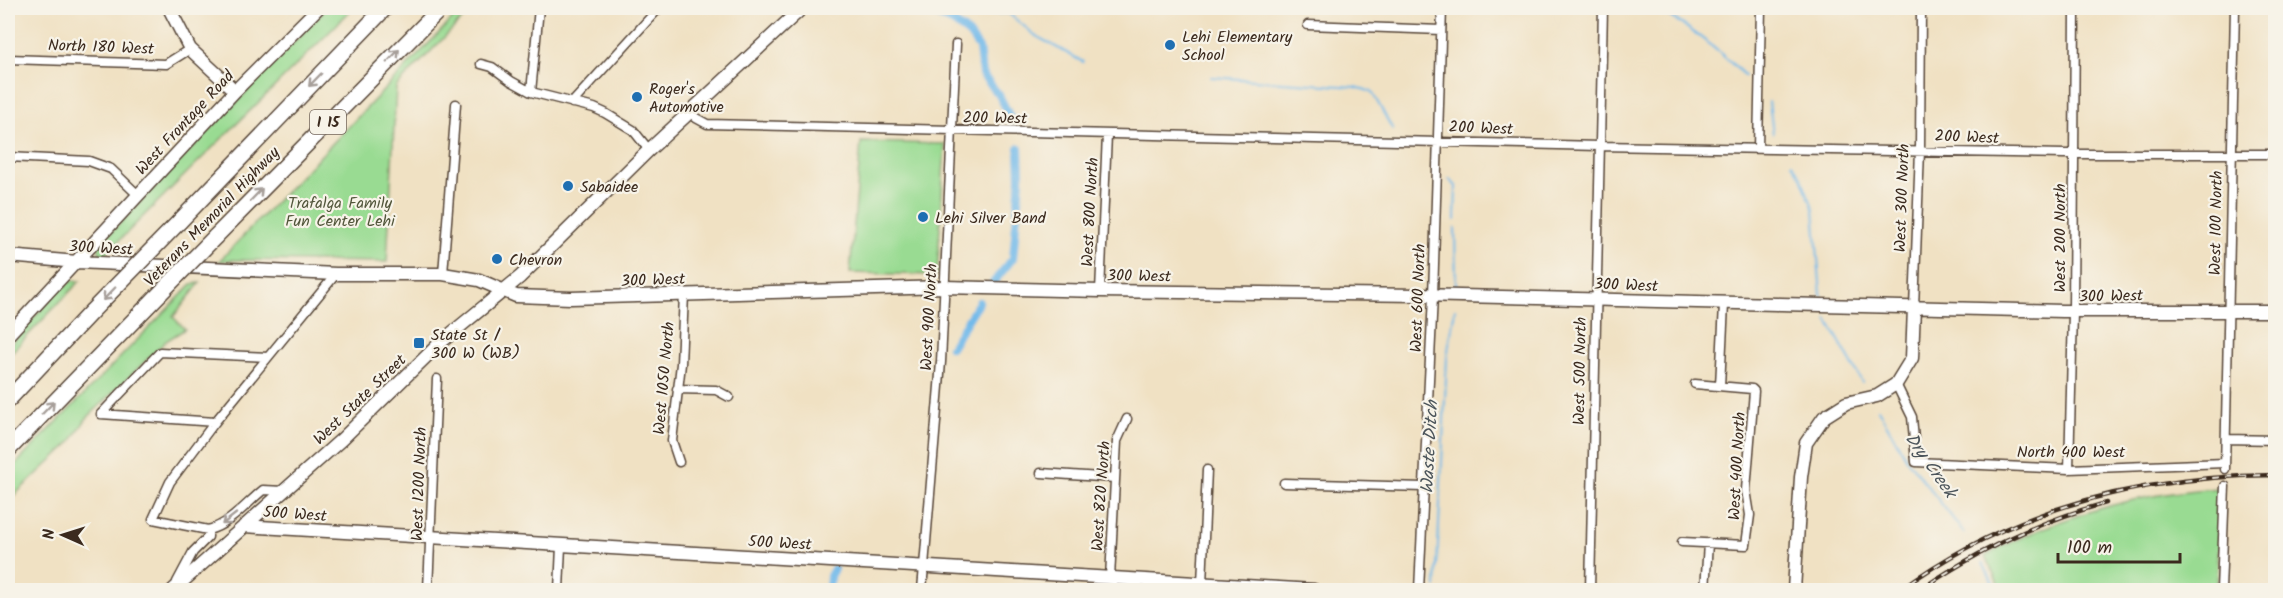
<svg xmlns="http://www.w3.org/2000/svg" width="2283" height="598" viewBox="0 0 2283 598" font-family="Kalam,sans-serif">
  <style>
    .green { fill: #99db92; stroke: #6a8258; stroke-width: 1.5 }
    .lines { fill: none; stroke-linecap: round; stroke-linejoin: round }
    .stream { stroke: #72baea; stroke-width: 2 }
    .canal { stroke: #72baea; stroke-width: 8 }
    .street-casing { stroke: #564537; stroke-width: 11 }
    .secondary-casing { stroke: #564537; stroke-width: 15 }
    .highway-casing { stroke: #564537; stroke-width: 18 }
    .street { stroke: #fff; stroke-width: 8 }
    .secondary { stroke: #fff; stroke-width: 12 }
    .highway { stroke: #fff; stroke-width: 15 }
    .rail-casing { stroke: #3b2a1e; stroke-width: 4.5 }
    .rail { stroke: #f7f3e8; stroke-width: 2; stroke-dasharray: 7; stroke-linecap: butt }
    .highway-bridge-casing { stroke: #564537; stroke-width: 18; stroke-linecap: butt }
    .highway-bridge { stroke: #fff; stroke-width: 15 }
    .oneway { stroke: #a79f9a }
    .poi-dot { fill: #1f6fb2; stroke: #f7f3e8; stroke-width: 2 }
    .labels { text-anchor: middle; stroke-width: 4.5; stroke-linejoin: round; paint-order: stroke }
    .shield { fill: #f7f3e8; stroke: #73665b; stroke-width: 1.5 }
    .shield-label { font-size: 15px; font-weight: bold; fill: #3b2a1e }
    .poi-label { font-size: 16px; fill: #3b2a1e; stroke: #f7f3e8; text-anchor: start }
    .street-label { font-size: 16px; fill: #3b2a1e; stroke: #f7f3e8 }
    .park-label { font-size: 16px; fill: #52563b; stroke: #f7f3e8 }
    .water-label { font-size: 18px; font-style: italic; fill: #4c555b; stroke: #f7f3e8 }
  </style>
  <rect width="100%" height="100%" fill="#f7f3e8"/>
  <filter id="ink" filterUnits="userSpaceOnUse"><feTurbulence type="fractalNoise" baseFrequency=".0167" numOctaves="2"/><feDisplacementMap in="SourceGraphic" scale="12" xChannelSelector="R" yChannelSelector="G"/><feConvolveMatrix kernelMatrix="1 2 1 2 8 2 1 2 1" color-interpolation-filters="sRGB"/></filter>
  <filter id="wash" filterUnits="userSpaceOnUse"><feTurbulence type="fractalNoise" baseFrequency=".008" numOctaves="4" result="noise"/><feDisplacementMap in="SourceGraphic" scale="24" xChannelSelector="R" yChannelSelector="G"/><feGaussianBlur stdDeviation="1.35" result="paint"/><feColorMatrix in="noise" values="0 0 0 0 0 0 0 0 0 0 0 0 0 0 0 0 0 1.4 0 .05"/><feComposite in="paint" operator="in"/></filter>
  <g filter="url(#wash)">
    <rect width="100%" height="100%" fill="#f0e1c3"/>
    <path class="green" d="M327 8H353C272 91 187 171 106 254L104 259 100 255 98 246Z
      M463 8H473L396 87 387 262 229 260 218 262Z
      M861 142 945 144 937 275 850 273Z
      M71 281H80L8 356V347L62 286 64 287Z
      M200 283 173 317 185 329 166 341 86 419 71 442 8 501V472L192 284Z
      M2221 488 2217 590H2001L1985 556C2058 516 2138 493 2221 488Z"/>
    <g class="lines">
      <path class="stream" d="M974 8 988 14 1008 13 1036 36 1083 62
        M1655 8C1690 27 1716 48 1745 76
        M1211 77 1356 87 1372 92 1393 130
        M1769 102 1773 134
        M1792 163 1801 177 1814 210 1821 295
        M1449 179 1456 186 1455 220
        M1455 228 1456 289
        M1827 319 1862 382
        M1878 409 1906 458 1964 533
        M1983 563 1996 590
        M1436 587 1447 357 1455 309"/>
      <path class="canal" d="M922 8 954 23 969 34 979 48 982 74 999 95 1012 121
        M993 283 1013 258 1020 179 1019 148
        M951 347 979 302
        M829 590 830 576 834 569"/>
    </g>
  </g>
  <g filter="url(#ink)">
    <g class="lines">
      <g class="street-casing">
        <path id="street" d="M1308 25 1441 30
          M8 59 166 64 190 49
          M481 64 492 67 511 81 531 92 594 108 605 113 633 130 649 150
          M531 92 539 8
          M572 103 659 8
          M690 112 696 118 707 124 1599 146 2064 154H2276
          M1758 148 1761 8
          M8 157 89 161 111 169 138 195
          M443 274 456 104
          M1100 291 1107 135
          M1914 308 1920 150 1921 8
          M1896 384 1912 417 1916 462 2069 469 2225 463
          M1720 386 1724 304
          M677 389 716 390 729 397
          M101 414 160 352 268 357
          M101 414 215 422
          M2226 439 2276 440
          M679 462 672 441 681 364 684 294
          M2069 469 2073 312 2075 8
          M2225 469 2235 8
          M1041 473 1115 478
          M1284 483 1423 487
          M284 491 263 490C246 504 229 525 208 530L153 519 170 482 215 422 336 274
          M1682 542 1746 545 1750 515 1746 490 1754 391 1752 389 1695 384
          M1110 578 1117 441 1127 419
          M177 582 193 552 208 537V530
          M1202 584 1207 470
          M428 590 437 379
          M559 590 561 546
          M922 590 941 362 956 44
          M1419 590 1433 296 1442 8
          M1590 590 1603 8
          M1705 590 1708 543
          M2221 590 2225 486"/>
      </g>
      <g class="secondary-casing">
        <path id="secondary" d="M169 8 190 49 235 91
          M8 256 77 262 336 274H443L479 280 516 296 571 298 944 287 1100 291 1419 295 2062 311H2276
          M8 335 235 91 318 8
          M244 526 1314 590
          M173 590 342 439 441 342 520 277 649 150 802 8
          M1794 590 1801 477 1806 443 1824 417 1846 403 1877 396 1896 384 1912 358 1914 308"/>
      </g>
      <g class="highway-casing">
        <path id="highway" d="M179 222 385 8
          M215 237 441 8
          M8 400 92 311
          M8 450 138 316"/>
      </g>
      <use href="#street" class="street"/>
      <use href="#secondary" class="secondary"/>
      <use href="#highway" class="highway"/>
      <g class="rail-casing">
        <path id="rail" d="M1900 590C2010 509 2141 476 2276 475
          M1920 590C1977 551 2039 521 2106 503"/>
      </g>
      <use href="#rail" class="rail"/>
      <g class="highway-bridge-casing">
        <path id="highway-bridge" d="M92 311 179 222
          M138 316 215 237"/>
      </g>
      <use href="#highway-bridge" class="highway-bridge"/>
    </g>
    <defs><path id="oneway-shaft" d="M-6 0H5M1.5-3L5.5 0L1.5 3" fill="none" stroke-width="1.6" stroke-linecap="round" stroke-linejoin="round" transform="scale(1.5)"/></defs>
    <g class="oneway">
      <use href="#oneway-shaft" transform="translate(393 56) rotate(-46)"/>
      <use href="#oneway-shaft" transform="translate(315 80) rotate(134)"/>
      <use href="#oneway-shaft" transform="translate(256 195) rotate(-46)"/>
      <use href="#oneway-shaft" transform="translate(109 294) rotate(134)"/>
      <use href="#oneway-shaft" transform="translate(48 408) rotate(-46)"/>
      <use href="#oneway-shaft" transform="translate(229 519) rotate(142)"/>
    </g>
  </g>
  <g class="poi-dot">
    <circle cx="1170" cy="45" r="6"/>
    <circle cx="637" cy="97" r="6"/>
    <circle cx="568" cy="186" r="6"/>
    <circle cx="923" cy="217" r="6"/>
    <circle cx="497" cy="259" r="6"/>
    <rect x="413" y="337" width="12" height="12" rx="3"/>
  </g>
  <g class="labels">
    <rect class="shield" x="310" y="110" width="36" height="24" rx="4.5"/>
    <g class="shield-label">
      <text x="328" y="127">I 15</text>
    </g>
    <g class="poi-label">
      <text x="1182" y="42">Lehi Elementary<tspan x="1182" dy="18">School</tspan></text>
      <text x="649" y="94">Roger's<tspan x="649" dy="18">Automotive</tspan></text>
      <text x="580" y="192">Sabaidee</text>
      <text x="935" y="223">Lehi Silver Band</text>
      <text x="509" y="265">Chevron</text>
      <text x="431" y="340">State St /<tspan x="431" dy="18">300 W (WB)</tspan></text>
    </g>
    <g class="street-label">
      <text transform="translate(101 46) rotate(2)" y="6">North 180 West</text>
      <text transform="translate(995 117) rotate(1)" y="6">200 West</text>
      <text transform="translate(184 122) rotate(-47)" y="6">West Frontage Road</text>
      <text transform="translate(1481 127) rotate(2)" y="6">200 West</text>
      <text transform="translate(1967 136) rotate(2)" y="6">200 West</text>
      <text transform="translate(1901 198) rotate(-88)" y="6">West 300 North</text>
      <text transform="translate(1089 212) rotate(-87)" y="6">West 800 North</text>
      <text transform="translate(211 216) rotate(-46)" y="6">Veterans Memorial Highway</text>
      <text transform="translate(2215 223) rotate(-89)" y="6">West 100 North</text>
      <text transform="translate(2059 238) rotate(-90)" y="6">West 200 North</text>
      <text transform="translate(101 247) rotate(3)" y="6">300 West</text>
      <text transform="translate(1139 275) rotate(1)" y="6">300 West</text>
      <text transform="translate(653 279) rotate(-2)" y="6">300 West</text>
      <text transform="translate(1626 284) rotate(2)" y="6">300 West</text>
      <text transform="translate(2111 295) rotate(-1)" y="6">300 West</text>
      <text transform="translate(1417 298) rotate(-88)" y="6">West 600 North</text>
      <text transform="translate(928 317) rotate(-87)" y="6">West 900 North</text>
      <text transform="translate(1579 371) rotate(-89)" y="6">West 500 North</text>
      <text transform="translate(663 378) rotate(-85)" y="6">West 1050 North</text>
      <text transform="translate(359 399) rotate(-44)" y="6">West State Street</text>
      <text x="2071" y="457">North 400 West</text>
      <text transform="translate(1736 466) rotate(-87)" y="6">West 400 North</text>
      <text transform="translate(418 484) rotate(-88)" y="6">West 1200 North</text>
      <text transform="translate(1100 496) rotate(-86)" y="6">West 820 North</text>
      <text transform="translate(295 513) rotate(4)" y="6">500 West</text>
      <text transform="translate(780 542) rotate(3)" y="6">500 West</text>
    </g>
    <g class="park-label">
      <text x="340" y="208">Trafalga Family<tspan x="340" dy="18">Fun Center Lehi</tspan></text>
    </g>
    <g class="water-label">
      <text transform="translate(1429 447) rotate(-87)" y="6">Waste Ditch</text>
      <text transform="translate(1931 465) rotate(55)" y="6">Dry Creek</text>
    </g>
  </g>
  <rect width="2283" height="598" fill="none" stroke="#f7f3e8" stroke-width="30"/>
  <g transform="translate(63 535) rotate(273)" stroke="#f7f3e8" stroke-width="4.5" paint-order="stroke">
  <path d="M0-4.5L10 22L0 15L-10 22Z" fill="#3b2a1e"/>
  <text y="-9" font-size="16" font-weight="bold" text-anchor="middle" fill="#3b2a1e">N</text>
  </g>
  <path d="M2058 553v9h122v-9" fill="none" stroke="#3b2a1e" stroke-width="3"/>
  <text x="2067" y="553" font-size="18" fill="#3b2a1e" stroke="#f7f3e8" stroke-width="4.5" paint-order="stroke">100 m</text>
</svg>
